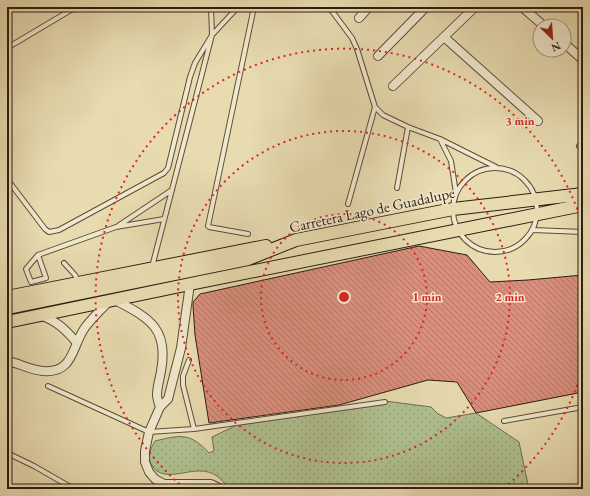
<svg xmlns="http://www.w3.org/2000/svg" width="590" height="496" viewBox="0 0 590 496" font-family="'EB Garamond',serif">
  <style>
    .grass { fill: url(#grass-dots); stroke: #6e6f50 }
    .building { fill: url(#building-back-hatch); stroke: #2b1d11 }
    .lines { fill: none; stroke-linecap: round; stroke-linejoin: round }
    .lane-casing { stroke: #5a4c39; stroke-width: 6 }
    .street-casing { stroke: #5a4c39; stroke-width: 10 }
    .primary-casing { stroke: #2b1d11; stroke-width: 14 }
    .lane { stroke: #f0e8cc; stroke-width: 4 }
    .street { stroke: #f0e8cc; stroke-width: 8 }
    .primary { stroke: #e8dbb0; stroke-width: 12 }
    .ring { fill: none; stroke: #d62828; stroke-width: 2; stroke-dasharray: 2 4 }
    .labels { text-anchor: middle; stroke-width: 3; stroke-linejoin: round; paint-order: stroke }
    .street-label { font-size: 15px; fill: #2b1d11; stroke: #f0e8cc }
    .centre { fill: #d62828; stroke: #f0e8cc; stroke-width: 2 }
    .ring-label { font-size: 12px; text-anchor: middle; font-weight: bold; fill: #d62828; stroke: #f0e8cc; stroke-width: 3; stroke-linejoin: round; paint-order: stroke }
  </style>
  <defs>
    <pattern id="grass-dots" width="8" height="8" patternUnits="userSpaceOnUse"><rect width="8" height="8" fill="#b0c190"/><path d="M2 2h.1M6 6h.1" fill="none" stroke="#98a57b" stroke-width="1.8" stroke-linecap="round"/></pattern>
    <pattern id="building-back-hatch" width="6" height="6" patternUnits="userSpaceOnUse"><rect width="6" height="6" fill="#db8e7b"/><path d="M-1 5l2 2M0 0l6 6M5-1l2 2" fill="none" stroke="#b27363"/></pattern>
  </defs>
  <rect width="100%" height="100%" fill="#e8dbb0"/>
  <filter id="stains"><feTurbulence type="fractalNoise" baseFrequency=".005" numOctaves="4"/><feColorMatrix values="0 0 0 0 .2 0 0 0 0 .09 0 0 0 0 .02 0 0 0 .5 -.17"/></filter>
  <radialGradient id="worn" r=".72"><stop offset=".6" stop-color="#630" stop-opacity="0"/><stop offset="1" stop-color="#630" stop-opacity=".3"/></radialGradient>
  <path class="grass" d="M385 401 431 407 437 413 446 418 476 413 519 442 529 489H228C223 479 213 471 201 471 185 470 161 483 151 464 147 456 151 448 155 441 180 435 190 432 209 453L214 451 212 437 237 425Z"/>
  <path class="building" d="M419 246 467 255 490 282 528 280 583 275V392L476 413 457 382 428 380 339 405 209 423 195 335 193 306V302L200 294Z"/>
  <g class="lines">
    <g class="lane-casing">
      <path id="lane" d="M329 7 352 38 357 49 375 107 383 115 408 127 440 139 496 167
        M7 48 76 7
        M440 139 451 161 456 193
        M579 146 583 149
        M453 210a42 42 0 1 1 84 0a42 42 0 1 1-84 0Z
        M7 179 45 229 49 232 59 230 164 173 168 168 190 77 195 63 212 35 238 7
        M397 188 408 127
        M348 204 375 107
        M118 226 172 190
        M533 230 583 232
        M248 234 209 227 208 226 254 7
        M38 255 46 278 31 282 26 269 38 255 116 227 164 219
        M64 263 75 275 78 281
        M152 267 212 35 211 7
        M189 360 183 376V385L194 429
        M48 386 149 432 194 429 385 402
        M504 421 583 407
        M7 453 34 466 74 489"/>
    </g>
    <g class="street-casing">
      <path id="street" d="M522 7 544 26
        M359 18 369 7
        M444 37 538 121
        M564 43 583 60
        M378 56 426 7
        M393 86 475 7
        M190 284 181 348 168 399 160 407 149 432 145 451V462L149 472 155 479 164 484H211L221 489
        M115 300C149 318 169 328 161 371 160 378 157 387 157 395 157 399 159 404 160 407
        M40 315C57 321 66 330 77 343
        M7 361C19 363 30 370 43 371 73 374 72 347 84 329 91 319 101 310 109 301"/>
    </g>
    <g class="primary-casing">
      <path id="primary" d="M7 297 266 246
        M7 308 248 259 296 240 453 209 583 194
        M7 322 190 284 583 205"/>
    </g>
    <use href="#lane" class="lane"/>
    <use href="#street" class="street"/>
    <use href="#primary" class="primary"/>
  </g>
  <g class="ring">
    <circle cx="344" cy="297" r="83"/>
    <circle cx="344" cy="297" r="166"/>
    <path d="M583 368A249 249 0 0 1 504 488M184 488A249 249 0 1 1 583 226"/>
  </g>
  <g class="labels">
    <g class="street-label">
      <text transform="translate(372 210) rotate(-12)" y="5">Carretera Lago de Guadalupe</text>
    </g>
  </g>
  <circle cx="344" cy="297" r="6" class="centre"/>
  <g class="ring-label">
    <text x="520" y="125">3 min</text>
    <text x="427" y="301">1 min</text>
    <text x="510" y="301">2 min</text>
  </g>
  <rect width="590" height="496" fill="none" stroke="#e8dbb0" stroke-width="24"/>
  <rect x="8" y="8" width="574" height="480" fill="none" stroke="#2b1d11" stroke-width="2"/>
  <rect x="12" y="12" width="566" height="472" fill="none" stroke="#2b1d11"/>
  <g transform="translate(552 38) rotate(155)"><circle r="19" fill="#f0e8cc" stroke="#a19781"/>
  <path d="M0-3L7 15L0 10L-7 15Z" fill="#8f2418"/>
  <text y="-6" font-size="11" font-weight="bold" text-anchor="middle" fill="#2b1d11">N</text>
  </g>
  <rect width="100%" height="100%" filter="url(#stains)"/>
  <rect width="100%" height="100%" fill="url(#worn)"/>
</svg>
